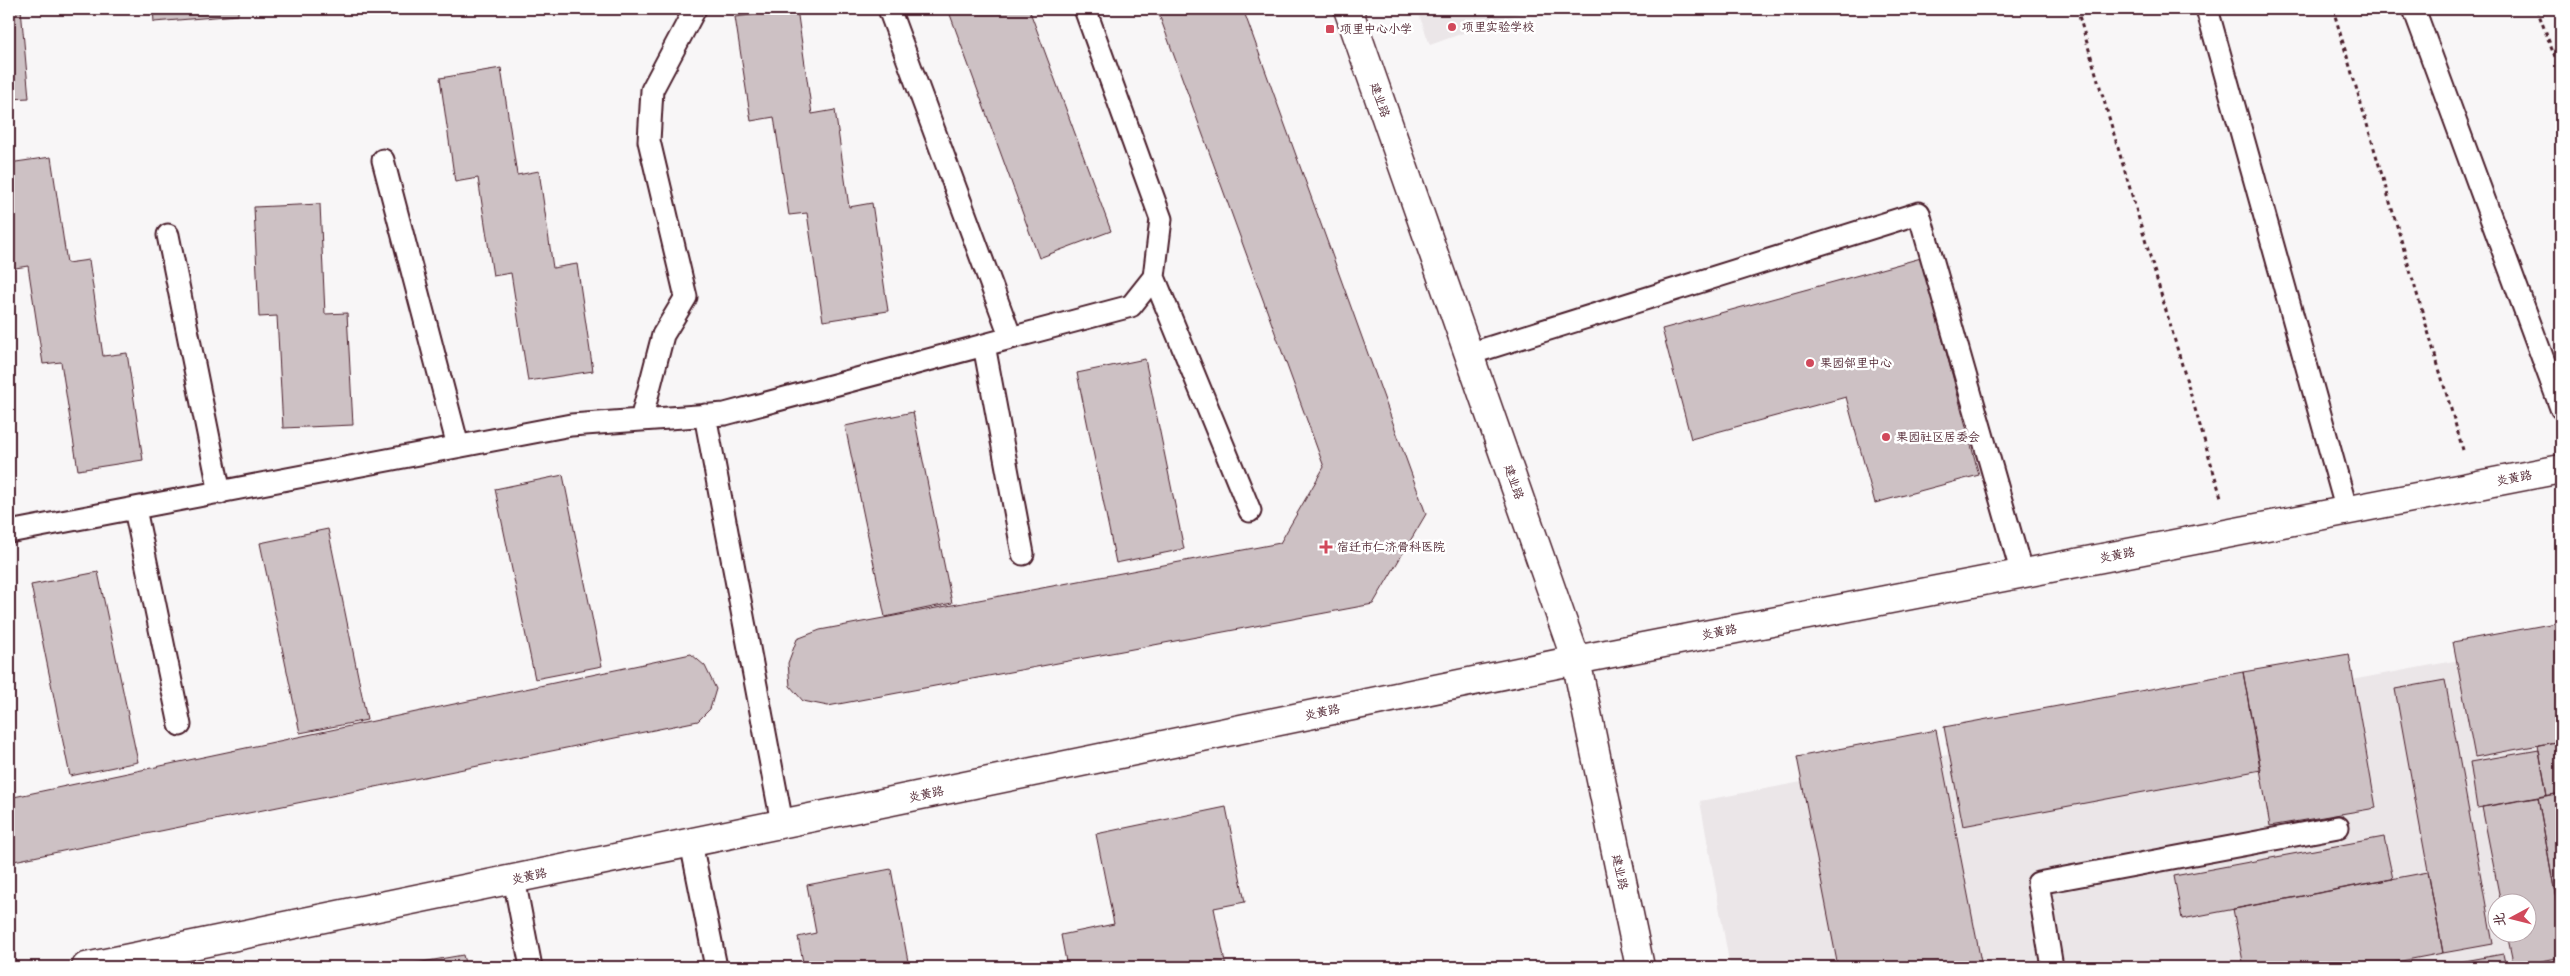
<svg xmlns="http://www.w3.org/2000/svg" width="2570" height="976" viewBox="0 0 2570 976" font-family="Pangolin,'LXGW WenKai TC',sans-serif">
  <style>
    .built { fill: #ebe6e8; fill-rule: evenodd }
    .building { fill: #cdc1c4; stroke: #4a1f2b }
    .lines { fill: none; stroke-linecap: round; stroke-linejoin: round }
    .lane-casing { stroke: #4a1f2b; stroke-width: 25 }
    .secondary-casing { stroke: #4a1f2b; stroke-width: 31 }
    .path { stroke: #4a1f2b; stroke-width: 3; stroke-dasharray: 4 4; stroke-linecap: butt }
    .lane { stroke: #fff; stroke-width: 21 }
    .secondary { stroke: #fff; stroke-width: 28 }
    .poi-dot { fill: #d1495b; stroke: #fff; stroke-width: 2 }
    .labels { text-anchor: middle; stroke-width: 5; stroke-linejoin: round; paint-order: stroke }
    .poi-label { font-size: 12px; fill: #4a1f2b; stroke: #fff; text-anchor: start }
    .street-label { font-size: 12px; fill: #4a1f2b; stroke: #fff }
  </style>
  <rect width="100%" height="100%" fill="#f8f6f7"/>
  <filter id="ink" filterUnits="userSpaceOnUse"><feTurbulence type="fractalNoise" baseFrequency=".02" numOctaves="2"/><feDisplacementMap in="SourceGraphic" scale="10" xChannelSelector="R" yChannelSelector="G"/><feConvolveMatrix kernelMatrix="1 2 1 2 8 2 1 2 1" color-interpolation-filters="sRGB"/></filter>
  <g filter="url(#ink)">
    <path class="built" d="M1417 9H1530L1430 45Z
      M2561 641V967H1730L1700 801ZM2498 904H2528V934H2498Z"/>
    <path class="building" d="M9 9H21L29 98 9 99Z
      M153 9H238V15L154 22Z
      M457 9H486L458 13Z
      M797 9 812 114 835 110 849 207 872 203 888 311 823 321 807 213 789 215 774 117 751 121 735 17Z
      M948 9H1029L1111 231 1039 258Z
      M1157 9H1243L1426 514 1373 604 828 706 803 701 790 686 788 663 797 639 820 630 1280 543 1324 467Z
      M501 68 517 175 539 171 553 268 577 264 593 371 528 381 511 273 493 276 478 178 455 182 440 78Z
      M51 157 67 263 89 260 103 356 127 353 143 460 78 470 61 362 43 364 28 266 9 269V163Z
      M320 204 325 314 347 313 353 425 283 428 277 316 259 317 254 207Z
      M1921 258 1979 475 1875 503 1846 397 1691 439 1662 329Z
      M1145 359 1184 549 1116 563 1077 373Z
      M913 412 952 603 885 617 845 426Z
      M563 475 602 666 535 679 495 489Z
      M328 529 367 720 300 733 260 543Z
      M98 572 138 762 70 776 31 585Z
      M2561 622V741L2475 757 2453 642Z
      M691 654 705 666 716 689 710 709 698 721 9 862V798Z
      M2349 654 2376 808 2270 826 2243 672Z
      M2243 672 2261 770 1963 826 1944 727Z
      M2445 680 2493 944 2443 953 2395 689Z
      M1936 730 1982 967H1838L1797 757Z
      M2561 741V793L2547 796 2538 745Z
      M2539 750 2547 796 2477 808 2470 762Z
      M2561 793V928L2538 797Z
      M2538 797 2561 928V957L2514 967 2507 934H2528V904H2501L2482 807Z
      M1226 807 1245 902 1214 908 1226 967H1067L1061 935 1114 924 1096 834Z
      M2384 837 2393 879 2182 919 2174 876Z
      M891 869 909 967H804L798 937 816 933 807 885Z
      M2428 872 2443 953 2370 967H2244L2233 909Z
      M2503 954 2506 967H2432Z
      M463 955 466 967H393Z"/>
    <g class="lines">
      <g class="lane-casing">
        <path id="lane" d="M889 9 1011 338
          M2207 9 2347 511
          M2414 9 2561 408
          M383 160 458 446
          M168 235 220 493
          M1154 277 1250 511
          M984 345 1023 554
          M1469 354 1919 213 2022 574
          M705 415 782 823
          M641 420 663 335 686 297 649 141 652 90 695 9
          M135 509 180 725
          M9 532 571 425 725 414 1131 306 1154 277 1161 219 1085 9
          M691 843 716 967
          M514 879 531 967
          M2052 967 2038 883 2338 827"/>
      </g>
      <g class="secondary-casing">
        <path id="secondary" d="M1348 9 1576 660 1640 967
          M86 967 1576 660 2561 469"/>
      </g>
      <path class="path" d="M2077 9 2221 497
        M2333 9 2463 450
        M2537 9 2561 74"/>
      <use href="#lane" class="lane"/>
      <use href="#secondary" class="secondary"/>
    </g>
  </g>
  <g class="poi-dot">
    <circle cx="1452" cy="27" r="5"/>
    <rect x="1325" y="24" width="10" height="10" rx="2.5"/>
    <circle cx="1810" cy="363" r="5"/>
    <circle cx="1886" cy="437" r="5"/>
    <path d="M1323.5 539.5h5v5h5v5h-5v5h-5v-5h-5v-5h5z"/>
  </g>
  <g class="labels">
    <g class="poi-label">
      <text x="1462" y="31">项里实验学校</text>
      <text x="1340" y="33">项里中心小学</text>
      <text x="1820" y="367">果园邻里中心</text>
      <text x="1896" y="441">果园社区居委会</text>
      <text x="1337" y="551">宿迁市仁济骨科医院</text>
    </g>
    <g class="street-label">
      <text transform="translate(1380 100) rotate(71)" y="4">建业路</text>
      <text transform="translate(2514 478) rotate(-11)" y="4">炎黄路</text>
      <text transform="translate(1514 482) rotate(71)" y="4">建业路</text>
      <text transform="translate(2117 555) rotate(-11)" y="4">炎黄路</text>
      <text transform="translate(1719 632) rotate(-11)" y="4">炎黄路</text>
      <text transform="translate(1322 712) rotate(-12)" y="4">炎黄路</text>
      <text transform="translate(926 794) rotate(-12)" y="4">炎黄路</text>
      <text transform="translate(1620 872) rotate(78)" y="4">建业路</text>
      <text transform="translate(529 876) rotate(-12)" y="4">炎黄路</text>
    </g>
  </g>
  <rect width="2570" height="976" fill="none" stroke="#fff" stroke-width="30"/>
  <rect x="15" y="15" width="2540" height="946" fill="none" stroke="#4a1f2b" stroke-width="2" filter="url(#ink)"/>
  <g transform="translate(2512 918) rotate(263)"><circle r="24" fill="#ffffff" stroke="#b7a5aa"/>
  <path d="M0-4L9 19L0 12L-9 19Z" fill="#d1495b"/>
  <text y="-8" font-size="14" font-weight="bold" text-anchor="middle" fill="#4a1f2b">北</text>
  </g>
</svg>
